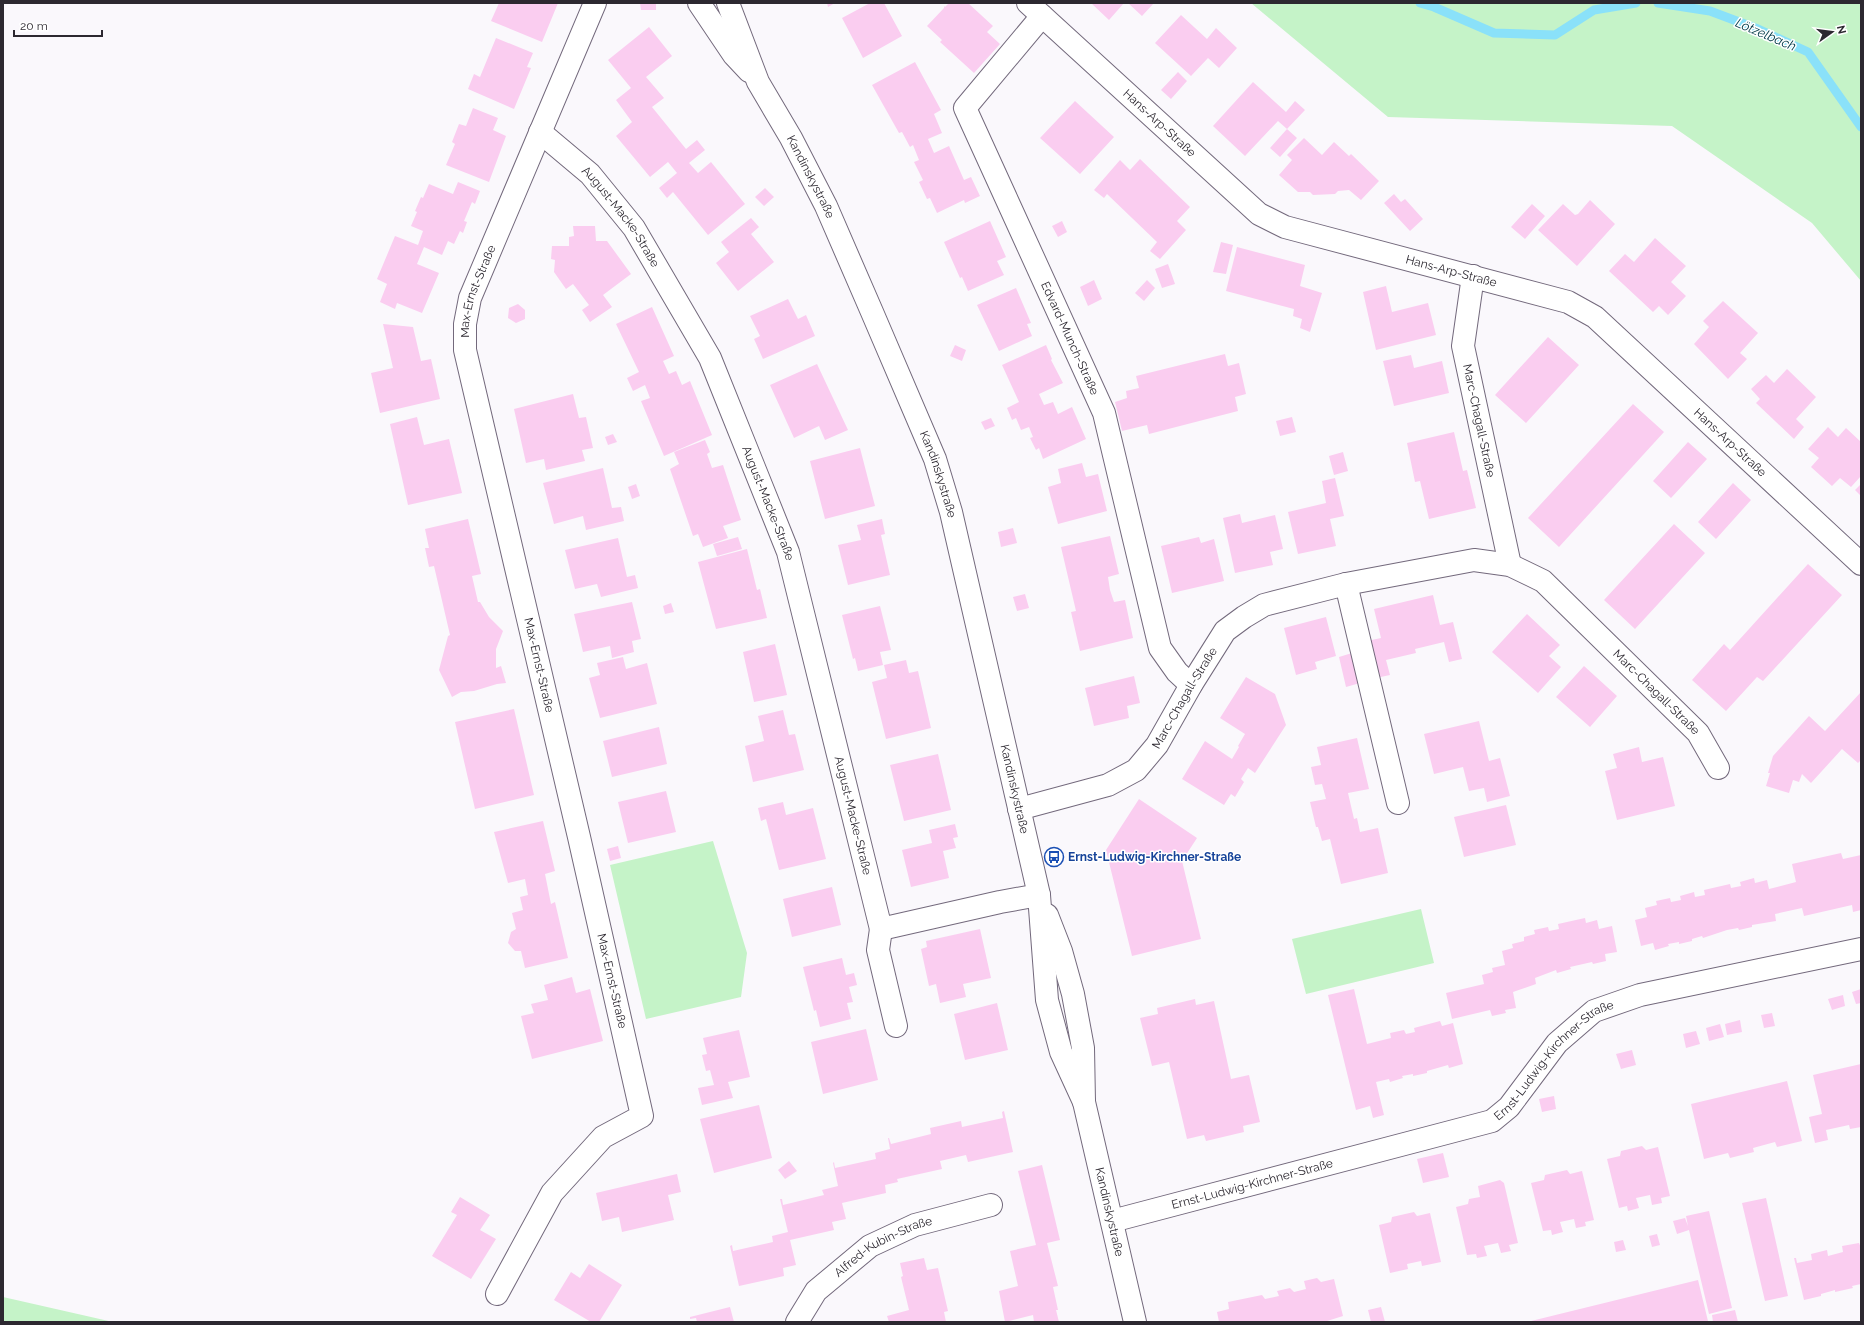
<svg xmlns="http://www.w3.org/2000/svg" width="1864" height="1325" viewBox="0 0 1864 1325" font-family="Raleway,sans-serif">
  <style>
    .green { fill: #c5f3c8 }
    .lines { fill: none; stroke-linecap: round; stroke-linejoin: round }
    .stream { stroke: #8ae1f9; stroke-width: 9 }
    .building { fill: #facdf0 }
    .minor-casing { stroke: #73697c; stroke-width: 24 }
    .tertiary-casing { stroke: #73697c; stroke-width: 24 }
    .minor { stroke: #fff; stroke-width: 22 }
    .tertiary { stroke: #fff; stroke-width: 22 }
    .labels { text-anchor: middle; stroke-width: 3; stroke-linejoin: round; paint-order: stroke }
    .street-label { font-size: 12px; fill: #2c2830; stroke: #fff }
    .transit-label { font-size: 12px; font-weight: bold; fill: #164399; stroke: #fff; text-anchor: start }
    .water-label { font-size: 13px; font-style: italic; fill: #003744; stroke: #fff }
  </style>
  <rect width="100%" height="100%" fill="#faf8fc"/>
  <path class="green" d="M1251 3H1861V281L1812 223 1672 126 1388 117Z
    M713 841 747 953 741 997 646 1019 610 865Z
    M1421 909 1434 963 1306 994 1292 939Z
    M3 1297 113 1322H3Z"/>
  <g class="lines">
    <path class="stream" d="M1420 3 1434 7 1494 33 1555 35 1594 10 1636 3
      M1658 3 1710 11 1758 29 1808 52 1861 127"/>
  </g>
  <path class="building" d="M499 3H558L542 42 491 21Z
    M640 3H656V10H641Z
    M827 3H835L828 7Z
    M870 3H884L902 36 863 58 842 18Z
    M949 3H968L993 26 987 32 1000 44 974 73 940 42 942 40 927 26 944 8V6L945 7Z
    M1091 3H1124L1109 20Z
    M1128 3H1154L1142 16Z
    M1181 15 1207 39 1216 28 1237 48 1219 68 1208 58 1191 76 1155 43Z
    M649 27 672 56 646 77 664 98 652 107 686 149 697 140 705 150 689 163 698 173 711 162 745 204 708 235 673 192 667 198 659 188 677 173 668 162 650 177 616 136 632 122 616 100 631 88 608 60Z
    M496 38 533 53 527 67 531 68 514 109 468 89 474 74 480 77Z
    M915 62 941 110 934 114 942 133 928 139 934 153 949 146 964 180 971 177 980 196 965 203 964 200 937 213 930 198 927 199 919 182 923 180 914 162 919 160 913 145 910 147 902 132 899 133 872 85Z
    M1178 72 1187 81 1171 99 1161 90Z
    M1253 82 1286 112 1295 101 1305 110 1287 129 1278 121 1245 156 1213 126Z
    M1075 101 1114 137 1080 174 1040 138Z
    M473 108 498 118 493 130 506 136 489 182 446 165 455 144 452 142 459 124 466 126Z
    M1287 129 1297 138 1280 157 1270 148Z
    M1304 138 1322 155 1334 142 1349 156 1351 154 1379 181 1361 200 1349 190 1338 191 1335 194 1313 195 1310 192H1298L1279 175 1292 160 1287 155Z
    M1140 159 1190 207 1177 221 1186 230 1160 259 1150 251 1157 242 1107 194 1104 198 1094 190 1120 160 1130 170Z
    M458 182 480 191 475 204 472 202 464 221 467 222 463 233 460 231 454 244 448 241 442 255 424 247 417 264 439 273 422 313 397 303 395 309 380 302 387 284 377 279 395 236 418 245 423 231 411 226 417 212 415 211 421 197 423 198 429 184 453 194Z
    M765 188 774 197 764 206 755 197Z
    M1394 194 1401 202 1405 199 1423 219 1410 231 1384 203Z
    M1590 200 1615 224 1577 266 1538 230 1563 204 1575 215 1578 214Z
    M1532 204 1545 216 1525 239 1511 227Z
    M751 218 759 227 751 234 774 262 738 291 716 263 729 252 721 242Z
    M990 221 1006 257 997 261 1004 275 968 291 962 277 960 278 944 242Z
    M1062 221 1067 232 1058 237 1052 226Z
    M573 226H595L596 241H607L631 274 603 295 612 307 590 322 582 310 589 305 573 284 566 289 554 272 555 260 551 259 552 246H569V237L574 236Z
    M1655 238 1686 266 1671 282 1686 296 1668 315 1659 306 1653 312 1609 271 1625 254 1634 262Z
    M1221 242 1233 245 1226 274 1213 272Z
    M1237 247 1305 265 1300 286 1322 293 1310 332 1300 328 1302 319 1293 316 1294 309 1226 291Z
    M1168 264 1175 284 1162 288 1155 269Z
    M1094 280 1102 299 1088 306 1080 287Z
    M1147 280 1155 288 1144 301 1135 293Z
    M1386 286 1392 312 1428 303 1436 335 1376 350 1363 292Z
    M1016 288 1031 323 1027 324 1032 336 999 351 977 305Z
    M788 299 798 319 806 315 815 336 763 359 754 339 760 336 750 316Z
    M1723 301 1758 333 1740 353 1747 359 1728 379 1694 344 1709 327 1703 321Z
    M518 304 525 310V319L516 323 508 318 509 308Z
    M652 307 674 356 663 361 669 374 676 371 682 385 690 381 712 435 664 456 641 401 650 398 645 385 633 391 627 378 639 372 616 324Z
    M383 324 413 327 421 361 431 359 440 399 380 413 371 373 393 368Z
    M1548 337 1579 365 1526 423 1495 395Z
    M955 345 966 350 962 361 950 356Z
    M1046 345 1052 359 1051 360 1063 383 1039 394 1044 405 1053 402 1058 414 1072 407 1086 439 1043 459 1039 448 1036 450 1030 438 1033 437 1029 427 1021 430 1016 418 1012 420 1007 408 1019 402 1002 365Z
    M1225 354 1228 366 1239 363 1246 394 1235 397 1238 411 1149 434 1147 425 1122 431 1115 402 1127 398 1126 391 1139 388 1136 376Z
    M1411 355 1414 368 1442 361 1449 393 1394 406 1383 361Z
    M817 364 848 430 825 440 819 426 794 438 770 385Z
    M1787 369 1816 397 1796 419 1804 427 1794 439 1756 403 1760 399 1751 389 1766 375 1774 383Z
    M573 394 579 418 586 417 593 448 582 450 585 461 546 470 544 459 526 463 514 409Z
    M1633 404 1664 432 1559 547 1528 518Z
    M417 417 424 445 449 439 462 493 408 505 390 424Z
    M1292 417 1296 432 1280 436 1276 421Z
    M991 418 995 426 985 430 981 422Z
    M1828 427 1838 437 1846 428 1861 442V476L1851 487 1840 478 1832 486 1811 467 1819 458 1808 449Z
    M1454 432 1463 471 1467 470 1476 508 1429 519 1420 481 1415 482 1407 443Z
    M613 434 617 442 608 445 605 437Z
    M705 440 710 452 707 454 712 468 723 465 741 520 723 526 728 538 703 547 698 534 693 536 670 469 679 464 674 452Z
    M1688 442 1707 459 1671 498 1653 481Z
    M860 448 875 506 825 519 810 461Z
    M1343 452 1348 471 1334 475 1329 456Z
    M1082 463 1086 477 1098 474 1107 511 1058 524 1048 487 1061 483 1058 469Z
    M603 468 612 508 621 507 624 521 586 530 583 516 554 524 543 483Z
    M1335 478 1344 516 1330 519 1336 546 1298 554 1288 512 1326 503 1322 481Z
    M1733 483 1751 500 1716 539 1698 522Z
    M636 484 640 496 632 499 628 487Z
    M1861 484V496L1855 490Z
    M1240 514 1242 523 1275 515 1283 549 1270 552 1273 565 1235 573 1223 518Z
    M468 519 481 574 472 576 478 602H480L489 617 503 631 496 649V668L501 666 506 683 497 684 474 691 461 692 452 697 439 670 448 636 450 635 434 566 429 567 425 548H429L425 529Z
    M882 519 885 534 881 535 890 575 848 585 838 545 861 540 857 525Z
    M1674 524 1705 553 1635 629 1604 600Z
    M1013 528 1017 543 1001 547 998 532Z
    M1110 536 1119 574 1108 577 1110 590 1114 602 1125 600 1133 638 1080 651 1071 612 1076 611 1061 547Z
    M738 537 742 549 717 556 713 544Z
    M1199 537 1201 543 1214 539 1224 581 1172 593 1161 546Z
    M618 538 627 577 635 575 638 588 601 597 597 584 575 589 565 550Z
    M747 549 757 590 760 589 767 618 716 629 698 562Z
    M1808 564 1842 595 1763 681 1757 677 1726 711 1692 680 1724 644 1730 650Z
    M1025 594 1029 608 1017 611 1013 597Z
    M1433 595 1440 625 1453 622 1462 659 1449 662 1444 642 1415 649 1416 653 1386 660 1390 675 1376 678 1367 641 1381 638 1374 609Z
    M632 602 641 639 632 641 634 652 612 658 610 646 583 652 574 614Z
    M671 603 674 612 665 614 663 606Z
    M880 606 891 650 880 652 883 665 858 671 855 658 853 659 842 615Z
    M1527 614 1560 645 1549 656 1561 667 1538 693 1492 652Z
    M1326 617 1336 656 1315 662 1317 669 1296 675 1284 628Z
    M775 644 787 695 754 702 743 652Z
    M1352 653 1360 683 1346 687 1339 657Z
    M623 657 626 669 647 663 657 704 600 718 589 678 600 675 597 663Z
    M906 660 909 673 918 671 931 728 886 739 872 682 887 678 884 665Z
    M1584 666 1617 696 1590 727 1556 697Z
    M1134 676 1140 703 1127 706 1129 718 1094 726 1085 688Z
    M1246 677 1275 694 1286 725 1255 773 1248 768 1241 779 1244 782 1235 797 1231 794 1224 805 1182 779 1205 741 1232 759 1239 747 1238 746 1245 734 1220 718Z
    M1861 692V760L1858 763 1842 749 1811 783 1802 774 1799 782 1793 780 1789 793 1766 786 1770 773H1768L1773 756 1809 716 1825 731Z
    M514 709 534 795 475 809 455 722Z
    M783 710 789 735 795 734 804 770 753 782 745 746 764 741 758 716Z
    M1479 721 1489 761 1500 758 1510 796 1487 802 1484 788 1469 791 1463 767 1434 774 1424 734Z
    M659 727 667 764 612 777 603 741Z
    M1357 738 1369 789 1348 793 1354 819 1357 818 1360 832 1378 828 1388 873 1341 884 1330 839 1322 841 1318 827H1316L1310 802 1326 799 1322 784 1315 785 1311 767 1321 765 1317 747Z
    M1639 747 1642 762 1663 757 1675 806 1617 820 1605 771 1617 768 1613 754Z
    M938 754 951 810 904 821 890 765Z
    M666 791 676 832 628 843 618 802Z
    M1139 799 1197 838 1182 861 1201 939 1132 956 1106 850Z
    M783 802 786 815 813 808 826 859 779 870 766 819 761 821 758 808Z
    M1506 805 1516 845 1464 857 1454 817Z
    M543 821 555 871 545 874 551 904 555 902 568 958 525 968 521 951H515L508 943 511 932 516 929 512 913 523 910 520 897 528 895 525 879 508 883 494 832Z
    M955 824 958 837 953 838 956 848 943 851 949 878 911 887 902 850 932 843 929 830Z
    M618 846 621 858 610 861 607 849Z
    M1841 853 1843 859 1861 855V910L1853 912 1852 905 1804 916 1802 908 1775 914 1776 921 1752 925V927L1739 930 1738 928 1727 930 1703 938 1702 936 1692 939V941L1679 944V942L1668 944 1669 946 1655 950 1653 943 1641 946 1635 920 1647 917 1645 908 1657 905 1656 901 1670 898 1671 902 1681 900 1680 896 1694 892 1695 897 1705 895 1704 890 1730 884 1731 888 1741 886 1740 882 1754 878 1755 883 1767 880 1769 889 1796 882 1792 864Z
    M832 887 841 925 792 937 783 899Z
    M1585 918 1586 923 1597 920 1599 929 1612 926 1617 952 1605 954 1606 961 1593 964 1592 962 1570 967 1571 969 1557 973 1556 970 1535 978 1536 984 1513 992 1516 1008 1505 1010 1506 1013 1492 1016 1490 1010 1452 1019 1446 993 1484 984 1482 975 1493 972 1492 968 1505 965 1502 951 1513 948 1512 944 1524 941V937L1535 934 1534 930 1548 927 1549 931 1559 929 1558 924Z
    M980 929 991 978 963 984 966 997 940 1003 936 984 929 986 921 949 927 947 926 941Z
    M842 958 846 975 854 973 857 985 849 987 853 1002 847 1003 851 1019 820 1027 816 1010 814 1011 803 967Z
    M572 977 576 993 590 989 603 1041 532 1059 521 1016 534 1013 531 1004 548 1000 544 985Z
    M1354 989 1367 1044 1391 1038 1390 1033 1404 1030 1406 1034 1415 1032 1414 1028 1440 1021 1442 1026 1453 1023 1463 1064 1449 1068 1448 1065 1427 1071V1073L1413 1076V1074L1402 1076 1403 1078 1390 1082 1389 1079 1376 1082 1384 1115 1373 1118 1370 1106 1356 1110 1328 995Z
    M1861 989V1003L1856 1004 1852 992Z
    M1843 995 1845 1006 1832 1010 1828 999Z
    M1195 999 1196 1005 1214 1001 1231 1079 1249 1075 1260 1122 1243 1126 1244 1132 1206 1141 1204 1135 1187 1139 1169 1062 1152 1066 1140 1018 1158 1014 1157 1008Z
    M997 1003 1008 1050 965 1060 954 1014Z
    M1772 1013 1775 1026 1764 1028 1761 1015Z
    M1740 1020 1742 1032 1727 1035 1725 1024Z
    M1720 1024 1724 1037 1709 1041 1706 1028Z
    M866 1029 878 1080 823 1094 811 1042Z
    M739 1030 750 1077 728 1082 733 1098 702 1105 698 1088 714 1085 710 1070 706 1071 702 1055 707 1054 703 1038Z
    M1696 1031 1700 1044 1686 1048 1683 1034Z
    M1632 1050 1636 1065 1621 1069 1616 1054Z
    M1861 1064V1127L1850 1129 1849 1125 1826 1130 1828 1140 1815 1143 1809 1117 1822 1114 1813 1075Z
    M1787 1081 1802 1141 1777 1147 1775 1142 1753 1148 1754 1152 1730 1158 1728 1153 1704 1159 1691 1104Z
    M1554 1096 1556 1109 1542 1112 1539 1099Z
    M759 1105 772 1158 714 1173 700 1119Z
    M1004 1111 1013 1152 968 1162 966 1155 940 1161 942 1169 897 1179 898 1182 885 1185 886 1193 842 1203 846 1219 832 1222 834 1230 790 1240 796 1265 783 1268 784 1276 739 1286 730 1246 732 1245 733 1251 773 1242 772 1236 788 1232 780 1199H782L783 1205 824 1195 822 1190 838 1186 833 1163 834 1162 835 1168 876 1159 875 1153 890 1149 888 1138H889L891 1144 931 1134 930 1128 961 1121 962 1127 1003 1118 1002 1112Z
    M1642 1146 1646 1150 1658 1147 1670 1196 1661 1198 1662 1203 1652 1205 1650 1195 1636 1198 1639 1208 1628 1211 1627 1206 1619 1208 1607 1159 1620 1156 1621 1151Z
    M1443 1153 1449 1177 1423 1183 1417 1159Z
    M789 1161 797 1171 785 1179 778 1170Z
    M1042 1165 1060 1240 1047 1243 1058 1286 1053 1287 1058 1310H1056L1059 1322H1034L1033 1315 1005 1322 999 1291 1018 1286 1010 1251 1036 1245 1018 1171Z
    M1567 1170 1570 1174 1582 1171 1594 1220 1585 1222 1586 1226 1576 1228 1574 1219 1560 1222 1563 1232 1552 1235 1551 1230 1543 1231 1531 1183 1544 1180 1545 1175Z
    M677 1174 681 1192 668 1195 674 1220 622 1232 619 1217 602 1221 596 1193Z
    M1500 1180 1504 1183 1518 1243 1509 1245 1511 1251 1501 1253 1498 1243 1484 1246 1487 1256 1477 1258 1476 1254 1467 1255 1456 1207 1468 1204 1469 1199 1480 1197 1478 1186Z
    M460 1197 490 1215 480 1230 496 1239 471 1279 432 1256 457 1215 451 1212Z
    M1766 1198 1788 1296 1765 1301 1742 1203Z
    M1709 1211 1732 1308 1709 1314 1689 1230 1677 1234 1673 1221 1685 1218 1688 1226 1686 1216Z
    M1414 1212 1417 1216 1430 1213 1441 1262 1422 1266 1421 1261 1407 1264 1408 1269 1390 1273 1379 1225 1391 1222 1392 1217Z
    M1657 1234 1660 1245 1652 1247 1649 1236Z
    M1623 1240 1626 1250 1616 1252 1614 1242Z
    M1859 1243 1861 1248V1284L1852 1286 1853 1288 1835 1292V1290L1821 1294V1296L1804 1300 1794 1258H1796L1797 1263 1812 1260 1811 1254 1827 1250 1828 1256 1843 1252 1842 1246Z
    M924 1258 927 1270 938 1268 948 1311 944 1312 946 1322H889L887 1316 909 1310 901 1277 903 1276 900 1263Z
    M589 1264 622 1285 599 1322H591L554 1300 571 1272 580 1278Z
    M1317 1278 1321 1282 1334 1279 1343 1316 1324 1322H1219L1217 1312 1229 1309 1228 1302 1262 1295 1265 1299 1279 1296 1277 1291 1290 1288 1294 1292 1306 1289 1304 1281Z
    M1698 1280 1708 1321 1704 1322H1527Z
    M730 1307 734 1322H697L696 1318 690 1319V1317Z
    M1381 1307 1385 1322H1371L1368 1310Z
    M1735 1310 1738 1322H1713L1712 1315Z"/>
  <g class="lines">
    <g class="minor-casing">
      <g id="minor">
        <path id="s1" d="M1028 3 1259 214 1285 227 1568 302 1595 317 1861 564"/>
        <path id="s2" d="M1042 16 965 108 1104 413 1160 648 1177 672 1191 685"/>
        <path id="s3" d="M540 132 590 174 634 228 710 358 788 552 881 929 1000 902 1039 895"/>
        <path id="s4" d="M1473 276 1463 346 1510 565"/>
        <path d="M1346 584 1398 803"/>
        <path id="s5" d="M1019 809 1108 785 1136 770 1157 745 1191 685 1225 631 1244 617 1264 605 1346 584 1474 560 1510 565 1543 581 1698 733 1718 768"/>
        <path d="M881 929 878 950 896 1026"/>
        <path id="s6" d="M1112 1221 1492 1121 1509 1107 1557 1043 1594 1011 1640 995 1861 949"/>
        <path id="s7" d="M497 1294 552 1193 603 1137 642 1116 579 837 465 350V324L470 298 595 3"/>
        <path id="s8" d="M797 1322 816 1291 870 1246 915 1225 991 1205"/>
      </g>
    </g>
    <g class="tertiary-casing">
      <g id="tertiary">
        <path d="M699 3 734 55 749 71"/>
        <path id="s9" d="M728 3 758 82 791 138 826 206 872 312 935 459 951 512 1039 895 1047 1000 1061 1052 1084 1102"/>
        <path id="s10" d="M1047 915 1061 951 1073 994 1083 1048 1084 1102 1135 1322"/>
      </g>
    </g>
    <use href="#minor" class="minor"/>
    <use href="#tertiary" class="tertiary"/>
  </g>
  <defs>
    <g id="bus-ring" transform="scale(1)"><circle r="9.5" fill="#fff" stroke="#1a4fb4" stroke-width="1.5"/><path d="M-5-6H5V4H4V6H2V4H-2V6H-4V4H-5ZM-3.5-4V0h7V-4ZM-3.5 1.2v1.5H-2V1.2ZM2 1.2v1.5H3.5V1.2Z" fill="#1a4fb4"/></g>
  </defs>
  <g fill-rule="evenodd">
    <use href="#bus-ring" x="1054" y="857"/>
  </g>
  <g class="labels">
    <g class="street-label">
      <text dy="4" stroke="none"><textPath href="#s1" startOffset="178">Hans-Arp-Straße</textPath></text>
      <text dy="4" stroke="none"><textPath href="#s9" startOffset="193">Kandinskystraße</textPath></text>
      <text dy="4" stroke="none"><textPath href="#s3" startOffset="118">August-Macke-Straße</textPath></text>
      <text dy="4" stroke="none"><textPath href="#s1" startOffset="514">Hans-Arp-Straße</textPath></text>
      <text dy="4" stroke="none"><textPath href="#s7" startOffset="1082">Max-Ernst-Straße</textPath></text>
      <text dy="4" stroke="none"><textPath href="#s2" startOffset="373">Edvard-Munch-Straße</textPath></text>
      <text dy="4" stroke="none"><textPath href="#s4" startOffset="147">Marc-Chagall-Straße</textPath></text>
      <text dy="4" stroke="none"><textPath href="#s1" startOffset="850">Hans-Arp-Straße</textPath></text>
      <text dy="4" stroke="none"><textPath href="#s9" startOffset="517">Kandinskystraße</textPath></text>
      <text dy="4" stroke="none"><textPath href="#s3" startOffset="442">August-Macke-Straße</textPath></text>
      <text transform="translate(539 665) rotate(77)" y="4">Max-Ernst-Straße</text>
      <text dy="4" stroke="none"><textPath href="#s5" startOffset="783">Marc-Chagall-Straße</textPath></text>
      <text dy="4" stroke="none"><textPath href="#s5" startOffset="211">Marc-Chagall-Straße</textPath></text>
      <text dy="4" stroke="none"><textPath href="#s9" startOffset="841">Kandinskystraße</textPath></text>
      <text dy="4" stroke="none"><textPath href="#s3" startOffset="766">August-Macke-Straße</textPath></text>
      <text transform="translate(612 981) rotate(77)" y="4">Max-Ernst-Straße</text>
      <text dy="4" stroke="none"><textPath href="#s6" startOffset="481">Ernst-Ludwig-Kirchner-Straße</textPath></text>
      <text dy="4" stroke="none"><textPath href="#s6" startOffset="145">Ernst-Ludwig-Kirchner-Straße</textPath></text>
      <text dy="4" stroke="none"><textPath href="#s10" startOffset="305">Kandinskystraße</textPath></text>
      <text dy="4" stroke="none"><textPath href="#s8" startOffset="118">Alfred-Kubin-Straße</textPath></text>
    </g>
    <g class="transit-label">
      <text x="1068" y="861">Ernst-Ludwig-Kirchner-Straße</text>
    </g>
    <g class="water-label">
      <text transform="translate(1766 34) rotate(23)" y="5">Lötzelbach</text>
    </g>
  </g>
  <rect width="1864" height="1325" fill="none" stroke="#2c2830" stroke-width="8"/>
  <g transform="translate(1832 32) rotate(76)" stroke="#ffffff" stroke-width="3" paint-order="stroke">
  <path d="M0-3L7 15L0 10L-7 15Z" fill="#2c2830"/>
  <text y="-6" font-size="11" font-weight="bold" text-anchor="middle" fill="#2c2830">N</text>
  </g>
  <path d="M14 30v6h88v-6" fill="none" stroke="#2c2830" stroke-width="2"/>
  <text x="20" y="30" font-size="12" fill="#2c2830" stroke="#ffffff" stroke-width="3" paint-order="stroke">20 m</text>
</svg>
